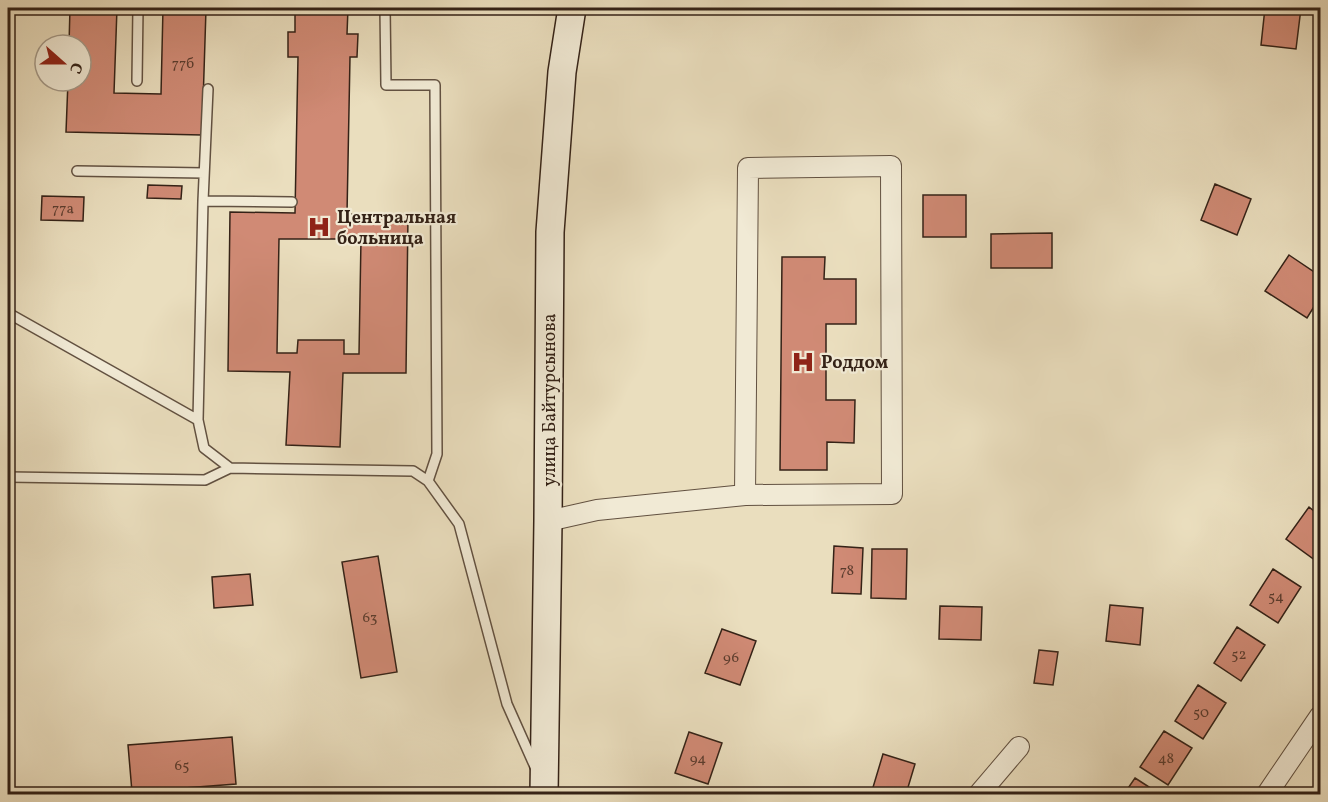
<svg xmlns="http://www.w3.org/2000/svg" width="1328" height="802" viewBox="0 0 1328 802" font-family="Vollkorn,serif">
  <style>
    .building { fill: #d08a75; stroke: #342217; stroke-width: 1.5; fill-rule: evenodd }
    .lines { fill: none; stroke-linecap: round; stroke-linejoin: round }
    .lane-casing { stroke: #625141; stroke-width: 12 }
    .street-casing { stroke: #625141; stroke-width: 22 }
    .secondary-casing { stroke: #342217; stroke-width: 30 }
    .lane { stroke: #f1ead5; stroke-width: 9 }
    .street { stroke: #f1ead5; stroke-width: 20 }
    .secondary { stroke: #f1ead5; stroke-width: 27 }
    .labels { text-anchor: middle; stroke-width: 4.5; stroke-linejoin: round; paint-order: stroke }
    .number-label { font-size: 15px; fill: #5b3c2e }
    .poi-label { font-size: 18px; font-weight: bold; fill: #342217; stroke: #f1ead5; text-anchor: start }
    .street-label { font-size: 18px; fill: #342217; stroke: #f1ead5 }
  </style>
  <rect width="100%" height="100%" fill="#eadebe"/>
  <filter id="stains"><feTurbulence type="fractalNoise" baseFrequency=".00333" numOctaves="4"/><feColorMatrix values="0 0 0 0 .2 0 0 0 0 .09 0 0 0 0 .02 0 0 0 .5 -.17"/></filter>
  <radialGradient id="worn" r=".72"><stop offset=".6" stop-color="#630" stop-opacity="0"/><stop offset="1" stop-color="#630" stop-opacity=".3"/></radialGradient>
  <path class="building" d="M70 8H117L114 93 161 94 163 8 206 9 202 135 66 132 68 81H81V45H69Z
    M295 8H348L347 34H358L357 57H350L347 214 408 215 406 373H343L340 447 286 445 290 372 228 371 230 212 295 213 298 57H288V32H295ZM279 239H361L359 354H344V340H298L297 353H277Z
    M1265 8H1301L1296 49 1261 45Z
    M1215 184 1251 199 1237 235 1201 220Z
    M148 185 182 186 181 199 147 198Z
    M923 195H966V237H923Z
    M42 196 84 197 83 221 41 220Z
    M1052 233V268H991V234Z
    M1289 255 1320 276V297L1307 318 1265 291Z
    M782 257H825L824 279H856V324H826V400H855L854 443 827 442V470H780Z
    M1309 507 1320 516V560L1319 563 1286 539Z
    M834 546 863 548 861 594 832 593Z
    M872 549H907L906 599 871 598Z
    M378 556 397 672 361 678 342 562Z
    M1273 569 1301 587 1278 623 1250 605Z
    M250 574 253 605 214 608 212 577Z
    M1110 605 1143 608 1140 645 1106 641Z
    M940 606 982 607 981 640 939 639Z
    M1237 627 1265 645 1241 681 1214 663Z
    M722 629 756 641 740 685 705 673Z
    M1039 650 1058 652 1053 685 1034 683Z
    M1198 685 1226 703 1203 739 1175 721Z
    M1164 731 1192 748 1168 785 1140 767Z
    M689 732 722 743 708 784 675 773Z
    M232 737 236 784 132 792 128 745Z
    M883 754 915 764 906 794H871Z
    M1135 778 1160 794H1124Z"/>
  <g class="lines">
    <g class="lane-casing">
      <path id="lane" d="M385 8 386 85H435L437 454 428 481
        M137 81 138 8
        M208 89 203 201 198 420 204 448 230 468 413 471 428 481 459 524 507 704 536 769
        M77 171 204 173
        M203 201 292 202
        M8 313 198 420
        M8 477 205 480 230 468"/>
    </g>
    <g class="street-casing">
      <path id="street" d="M548 521 597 510 745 495 748 168 891 166 892 494 745 495
        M979 794 1019 747
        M1267 794 1320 716"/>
    </g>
    <g class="secondary-casing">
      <path id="secondary" d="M544 794 548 521 550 232 562 72 572 8"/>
    </g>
    <use href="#lane" class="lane"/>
    <use href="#street" class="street"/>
    <use href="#secondary" class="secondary"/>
  </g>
  <defs>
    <g id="hospital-bare" transform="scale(1.8)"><path d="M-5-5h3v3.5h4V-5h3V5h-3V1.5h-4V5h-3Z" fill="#8f2418" stroke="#f1ead5" stroke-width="2.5" paint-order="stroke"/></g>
  </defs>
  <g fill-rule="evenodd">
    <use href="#hospital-bare" x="319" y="227"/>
    <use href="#hospital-bare" x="803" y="362"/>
  </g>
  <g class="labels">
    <g class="number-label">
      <text x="183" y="68">77б</text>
      <text x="63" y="213">77а</text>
      <text x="847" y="575">78</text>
      <text x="1276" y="601">54</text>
      <text x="370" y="622">63</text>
      <text x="1239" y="659">52</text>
      <text x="731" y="662">96</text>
      <text x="1201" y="717">50</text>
      <text x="698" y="763">94</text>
      <text x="1166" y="763">48</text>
      <text x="182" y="770">65</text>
    </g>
    <g class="poi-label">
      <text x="337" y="223">Центральная<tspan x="337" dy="21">больница</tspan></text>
      <text x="821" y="368">Роддом</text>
    </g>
    <g class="street-label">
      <text transform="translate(549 400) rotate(-90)" y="6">улица Байтурсынова</text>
    </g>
  </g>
  <rect width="1328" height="802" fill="none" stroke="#eadebe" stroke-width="30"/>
  <rect x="9" y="9" width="1310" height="784" fill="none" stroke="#342217" stroke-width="3"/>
  <rect x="15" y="15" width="1298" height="772" fill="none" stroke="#342217" stroke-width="1.5"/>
  <g transform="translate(63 63) rotate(111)"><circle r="28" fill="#f1ead5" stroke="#a59a89" stroke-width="1.5"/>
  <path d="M0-4.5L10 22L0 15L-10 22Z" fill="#8f2418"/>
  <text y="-9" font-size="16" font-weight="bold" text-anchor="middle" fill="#342217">С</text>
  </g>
  <rect width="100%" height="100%" filter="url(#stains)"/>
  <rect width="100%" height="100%" fill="url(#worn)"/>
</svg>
